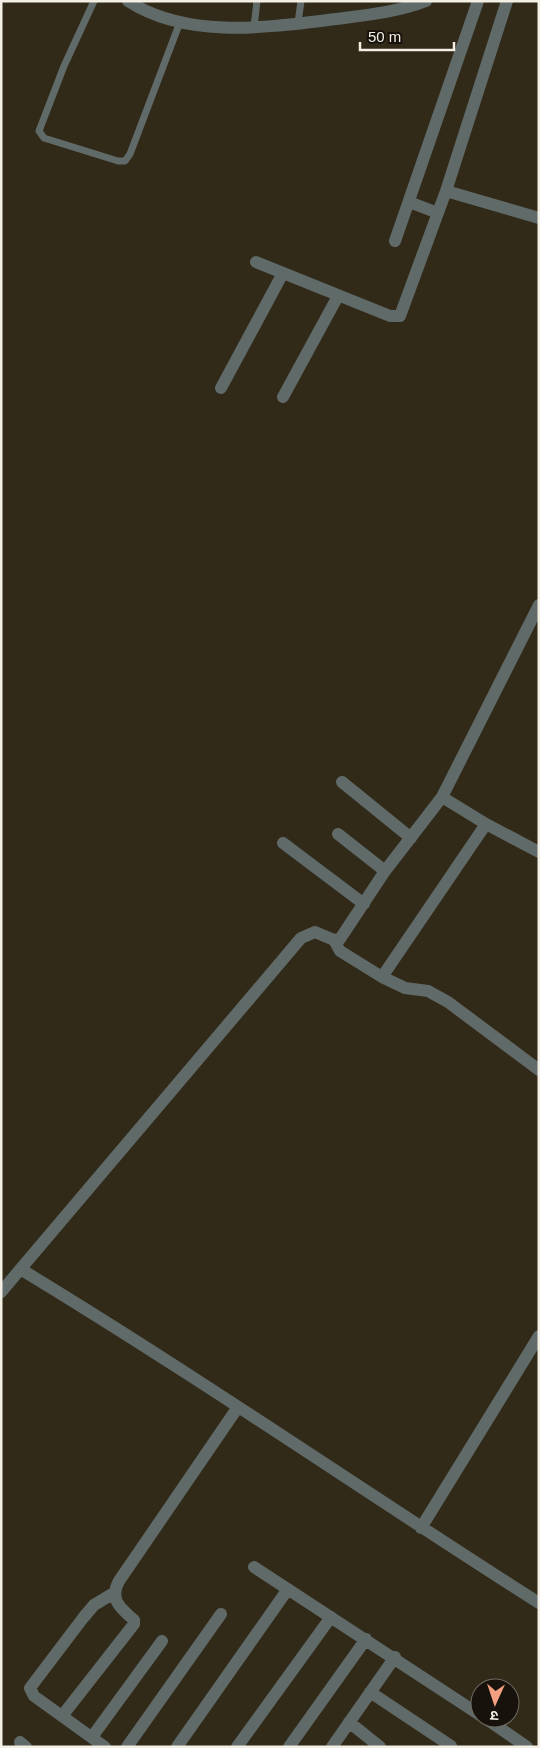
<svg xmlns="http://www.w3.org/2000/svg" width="540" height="1748" viewBox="0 0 540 1748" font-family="Helvetica,'Noto Sans Devanagari',sans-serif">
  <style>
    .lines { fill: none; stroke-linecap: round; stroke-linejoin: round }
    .lane { stroke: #606b69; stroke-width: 7 }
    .street { stroke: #606b69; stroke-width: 12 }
  </style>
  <rect width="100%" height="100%" fill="#322a19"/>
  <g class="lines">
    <path class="lane" d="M94 1 64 66 39 131 44 138 118 161H125L130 154 180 22
      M298 23 301 1
      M254 27 257 1"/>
    <path class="street" d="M128 1C188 40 270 27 336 19 366 15 398 12 426 1
      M446 191 539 218
      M409 202 438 213
      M395 241 478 1
      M256 262 390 316H400L446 191 507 1
      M221 388 283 273
      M283 397 338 296
      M342 782 411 838
      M442 797 486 824 539 852
      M338 834 385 871
      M283 843 364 904
      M334 940 340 951 382 977 405 988 428 991 448 1002 539 1070
      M382 977 486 824
      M22 1270C197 1376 366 1493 539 1603
      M1 1292 301 938 315 932 334 940 340 939 385 871 442 797 539 605
      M421 1528 539 1336
      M254 1567 480 1715
      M370 1692 451 1746
      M62 1716 134 1624V1620C120 1608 109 1599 119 1581L238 1407
      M485 1718 527 1747
      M349 1722 380 1747
      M92 1737 162 1641
      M20 1742 26 1747
      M105 1747 34 1696 30 1688 83 1618 94 1605 114 1593
      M127 1747 221 1614
      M177 1747 288 1589
      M237 1747 331 1617
      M289 1747 366 1639
      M332 1747 395 1657"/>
  </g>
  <rect width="540" height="1748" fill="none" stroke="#f4efe4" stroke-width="5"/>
  <g transform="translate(495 1703) rotate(183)"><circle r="24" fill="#17130c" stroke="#6f6b62"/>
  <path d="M0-4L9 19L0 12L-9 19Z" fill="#f2a07f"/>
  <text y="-8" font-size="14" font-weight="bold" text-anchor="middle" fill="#f4efe4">उ</text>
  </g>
  <path d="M360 42v8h94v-8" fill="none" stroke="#f4efe4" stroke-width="2.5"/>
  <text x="368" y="42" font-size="15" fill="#f4efe4" stroke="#17130c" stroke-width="4" paint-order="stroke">50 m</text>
</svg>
